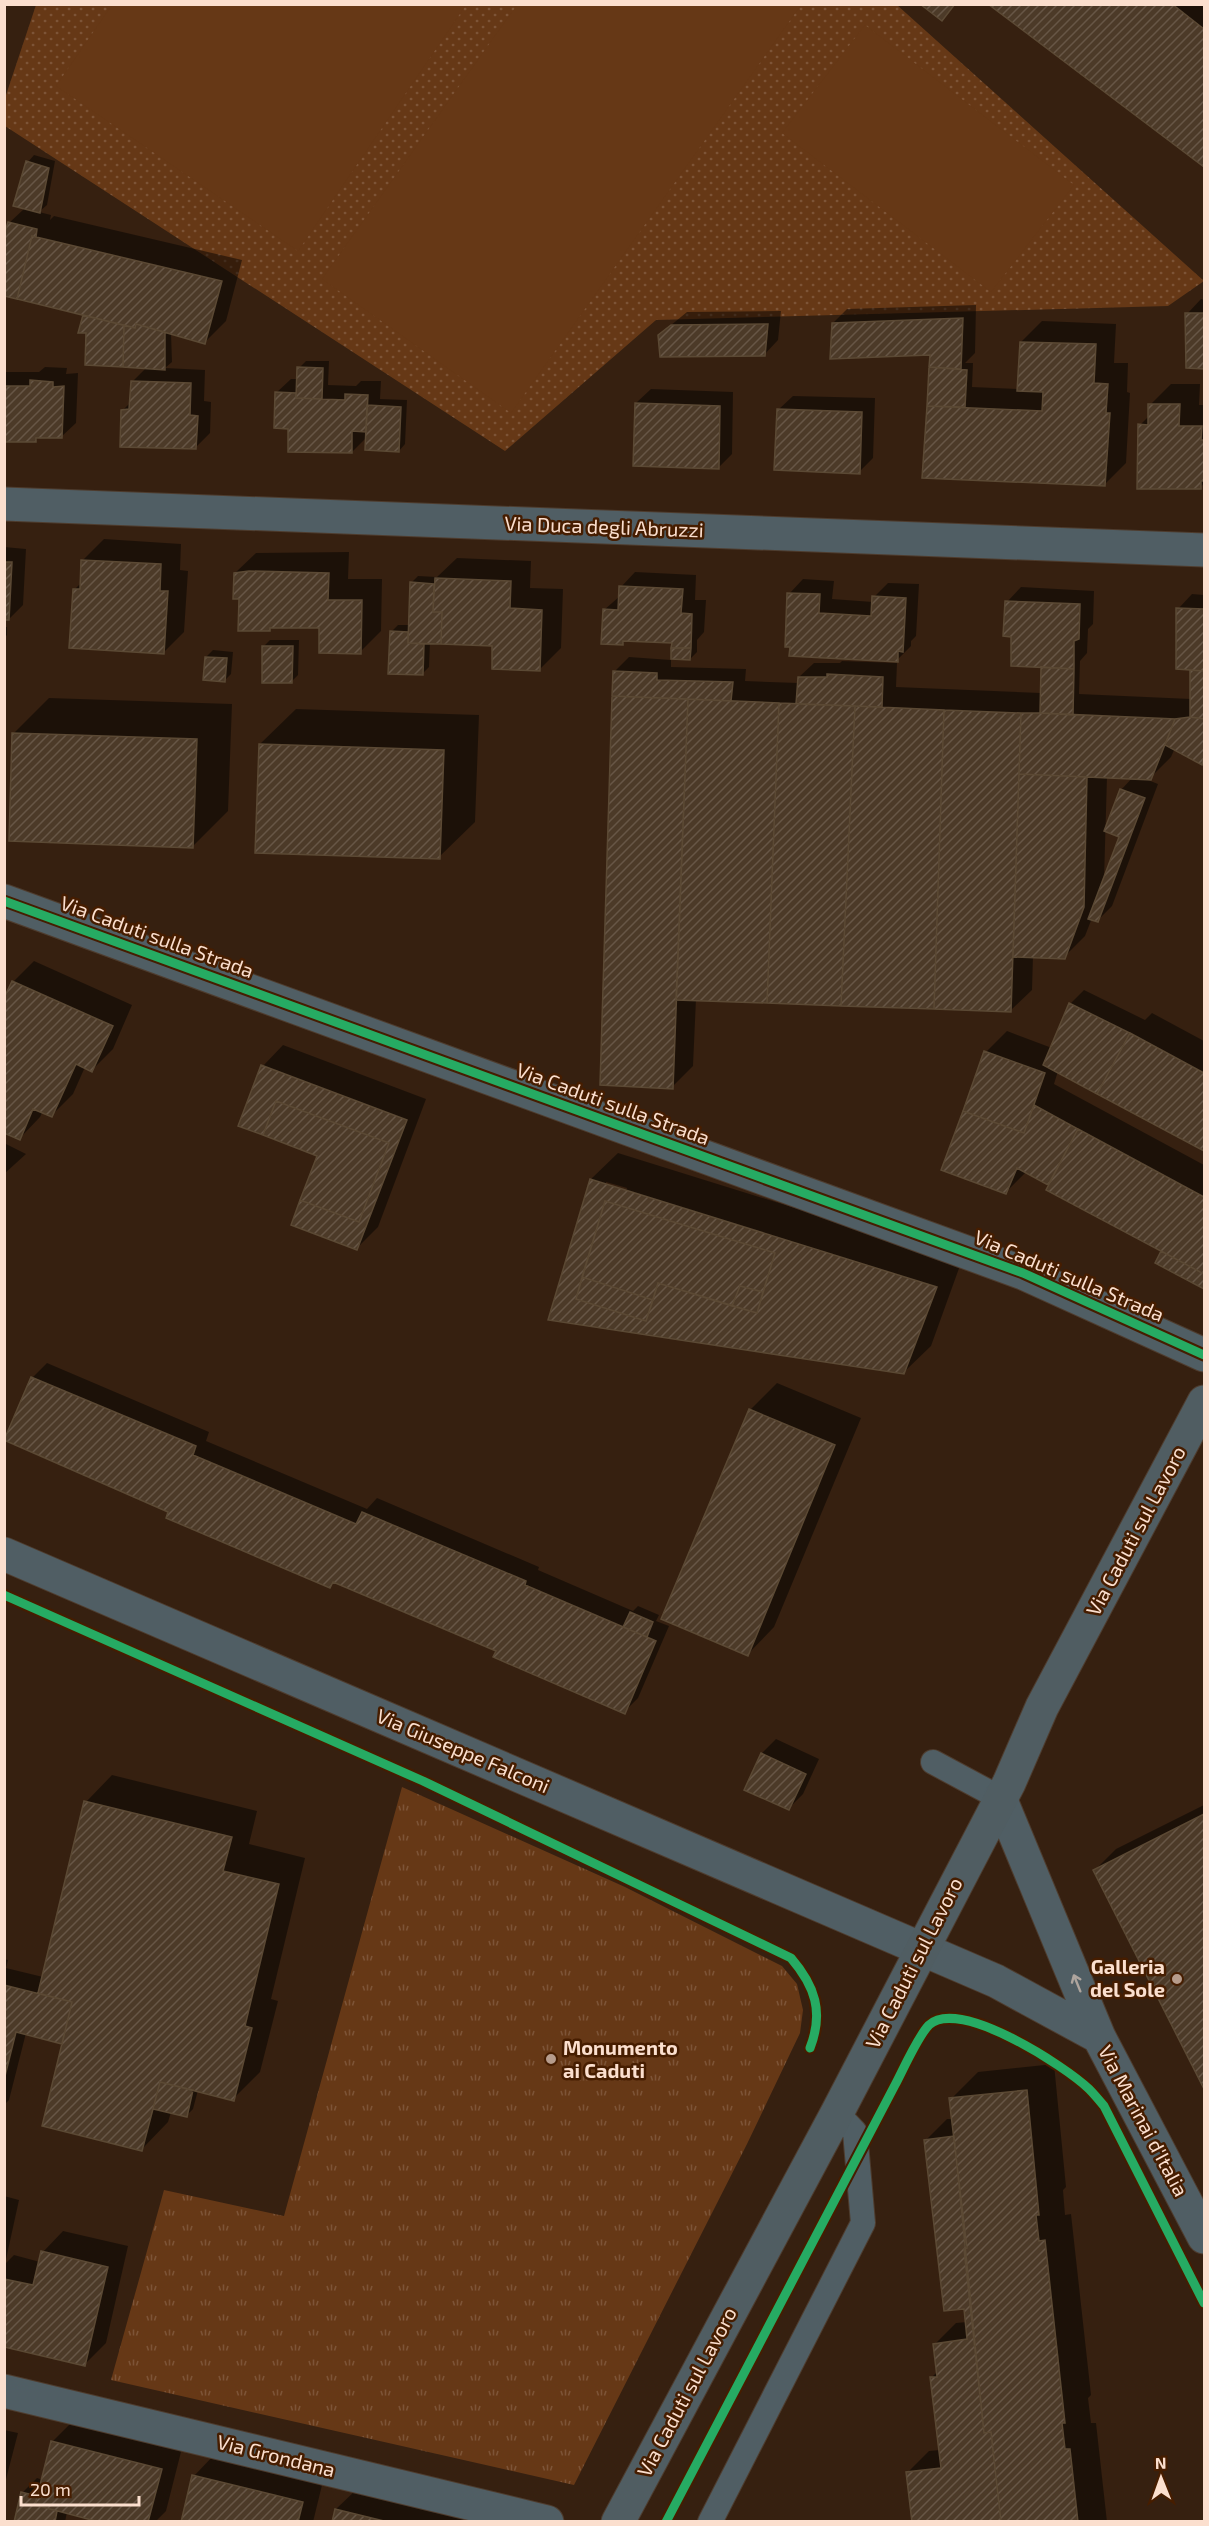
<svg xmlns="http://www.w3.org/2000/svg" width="1209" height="2526" viewBox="0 0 1209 2526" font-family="'Exo 2',sans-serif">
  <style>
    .grass { fill: url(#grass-dots) }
    .park { fill: url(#park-tufts) }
    .pitch { fill: #663816 }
    .shadow { fill: #0007; fill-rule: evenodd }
    .building { fill: url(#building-hatch); stroke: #5b4934; stroke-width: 1.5; fill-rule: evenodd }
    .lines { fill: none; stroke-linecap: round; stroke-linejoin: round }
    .lane-casing { stroke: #4e3c2e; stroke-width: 26 }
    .street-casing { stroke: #4e3c2e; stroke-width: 35 }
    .secondary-casing { stroke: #4e3c2e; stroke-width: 35 }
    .lane { stroke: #505e64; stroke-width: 24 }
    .street { stroke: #505e64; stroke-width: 33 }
    .secondary { stroke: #505d62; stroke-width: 33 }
    .cycleway-casing { stroke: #461d00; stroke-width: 13 }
    .cycleway { stroke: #26ab63; stroke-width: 9 }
    .oneway { stroke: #aea59e }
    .poi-dot { fill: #b69c8c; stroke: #461d00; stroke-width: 2 }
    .labels { text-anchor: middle; stroke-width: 5; stroke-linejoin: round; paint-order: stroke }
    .street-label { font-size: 20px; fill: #fbdfce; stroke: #461d00 }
    .poi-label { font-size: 20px; font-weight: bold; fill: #fbdfce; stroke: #461d00; text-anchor: end }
  </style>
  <defs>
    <pattern id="grass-dots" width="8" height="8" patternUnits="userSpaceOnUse" patternTransform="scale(1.5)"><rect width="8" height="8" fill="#663816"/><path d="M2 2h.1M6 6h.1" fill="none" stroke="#7d5437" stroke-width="1.8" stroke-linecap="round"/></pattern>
    <pattern id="park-tufts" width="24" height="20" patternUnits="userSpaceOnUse" patternTransform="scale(1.5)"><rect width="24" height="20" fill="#663816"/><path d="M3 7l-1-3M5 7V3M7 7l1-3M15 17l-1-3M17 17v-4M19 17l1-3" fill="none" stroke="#7d5437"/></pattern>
    <pattern id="building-hatch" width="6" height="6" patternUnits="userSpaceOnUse" patternTransform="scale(1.5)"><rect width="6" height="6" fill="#4c3a28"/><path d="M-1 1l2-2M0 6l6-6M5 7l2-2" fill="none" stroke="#675646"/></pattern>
  </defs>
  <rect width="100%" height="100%" fill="#362010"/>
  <path class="grass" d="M36 5H897L1204 281 1168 306 656 320 505 451 5 126V98Z"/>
  <path class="park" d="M402 1787 625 1887 782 1966 797 1984 803 2010 800 2033 747 2144 574 2485 111 2380 164 2190 284 2216Z"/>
  <path class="pitch" d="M112 5V4L466 5 298 251 56 86Z
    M517 5H801L511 413 322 279Z
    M865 25 1074 185 991 292 782 133Z"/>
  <path class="shadow" d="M991 4H1204V165Z
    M34 155 55 161 47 205 39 212 51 215 50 220 54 216 242 260 226 321 205 342 171 333 172 362 165 368 205 370 204 401 211 402 210 433 196 447 123 410 131 402 132 382 147 367 87 331 85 314 9 223 25 208 28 162Z
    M1201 299 1204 300V367L1187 366V314Z
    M976 305 975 353 965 363H973L972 387 1019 389 1021 342 1042 321 1116 324 1114 363H1128L1127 392 1130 393 1126 463 1105 484 924 476 932 354 833 323 847 309Z
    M781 311 778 340 764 355 659 335 687 312Z
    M306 361H329L328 385 356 386 361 381H381L380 399 407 400 405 444 399 451 368 436 352 452 290 428 276 393 291 379H298L299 368Z
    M45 367 67 368 66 374 78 373 76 423 61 437H39L35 441 4 440V372H39Z
    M1171 384H1200L1199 405H1204V483L1200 488 1140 425 1150 415V405Z
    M651 389 733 392 732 454 718 468 636 403Z
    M793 396 875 398 873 458 859 472 778 410Z
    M104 539 181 544 180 570 188 571 184 632 164 652 74 590 82 582 83 560Z
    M4 547 26 549 23 605 9 619H4Z
    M349 552 348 579H382L381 631 360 652 321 627 272 626 269 630 240 598 235 573 256 553Z
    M457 558 531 561 530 588 563 589 561 648 540 669 494 645 430 642 429 667 422 674 391 632 398 625H410L411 583 418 576 437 577Z
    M635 572 696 575 695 600H706L704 632 697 640V652L690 659 674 642 627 639 622 644 604 610 620 596 621 587Z
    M803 579 834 581 832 599 873 602 874 597 888 583 919 584 916 636 911 641V646L897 660 791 655 789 594Z
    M1021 587 1094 591 1093 624 1088 629 1087 653 1080 661 1079 694 1191 699V668L1178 609 1192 594 1204 595V760L1202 763 1175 748 1171 757 1150 778H1143L1158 784 1112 906 1098 920 1092 918 1085 936 1064 957 1033 956 1032 990 1011 1010 696 999 693 1066 672 1087 615 671 629 657 671 660V667L746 669 745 681 799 683V677L814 663H840L842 661 897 663 896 687 1041 693 1042 666 1012 635 1007 602ZM1107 777H1133L1121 790V836L1104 880Z
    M4 627H7V635L4 638Z
    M270 640H299L298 675 292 681 263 647Z
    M213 650 233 652 231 674 225 680 206 657Z
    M49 698 232 704 228 811 193 846 14 733Z
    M296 709 479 715 475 822 439 857 260 744Z
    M34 961 132 1005 113 1049 92 1070 85 1067 73 1094 52 1115 43 1111 40 1117 20 1138 4 1131V991L9 993 13 982Z
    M1084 990 1145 1020 1152 1013 1204 1041V1150L1058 1071 1054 1084 1204 1165 1203 1288 1162 1251 1027 1171 1005 1193 943 1170 986 1052 1007 1031 1052 1048 1070 1004Z
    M283 1045 426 1099 378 1227 357 1248 319 1155 240 1125 263 1066Z
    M4 1143 26 1154 4 1174Z
    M618 1153 962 1260 931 1346 904 1372 550 1319 591 1179ZM606 1182 627 1188 626 1191 606 1185Z
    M47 1363 209 1432 206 1441 367 1509 377 1498 539 1567 538 1570 633 1611 638 1606 659 1615 656 1621 669 1626 638 1698 624 1712 498 1651 336 1581 330 1586 170 1511 6 1439 32 1378Z
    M777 1383 861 1418 774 1627 748 1654 750 1410Z
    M776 1739 819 1759 803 1794 789 1808 746 1789 762 1753Z
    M112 1775 257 1811 249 1844 305 1858 271 1999 278 2001 260 2072 233 2099 198 2090 193 2109 186 2116 171 2112 168 2122 142 2149 64 2043 26 2033 9 2100 4 2105V1959L8 1960 6 1968 43 1977 86 1802Z
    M1204 1805V2085L1095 1870 1116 1849Z
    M1054 2064 1066 2187 1063 2190 1065 2215 1071 2214 1091 2395 1088 2398 1091 2423H1096L1107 2522H913L908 2472 929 2451 940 2450 932 2377 938 2371 935 2344 956 2323 967 2322 926 2140 947 2119H953L951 2099 978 2072Z
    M4 2196 19 2200 5 2264 14 2255 40 2262 43 2252 63 2231 128 2246 106 2343 85 2364 4 2346Z
    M73 2421 182 2448 166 2511 155 2522H106L67 2512 65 2522H15L23 2492 37 2478 43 2480 52 2442Z
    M4 2430 18 2433 4 2487Z
    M214 2455 323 2481 313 2522H182L194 2476Z
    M357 2489 465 2514 463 2522H333L336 2509Z"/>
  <path class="building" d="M920 4H955L942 21Z
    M988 4H1172L1204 29V167Z
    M26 161 49 168 40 213 13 206Z
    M8 222 37 229 36 237 32 236 17 299 4 296V235Z
    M32 236 222 281 205 344 136 324 135 328 17 299Z
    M1185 313H1204V369L1186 368Z
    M83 315 124 325 123 367 85 365 86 333H78Z
    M963 318 961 369 929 367 930 355 830 359 832 323Z
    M136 324 165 332V370L123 367 124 325 135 328Z
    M768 324 765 356 660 357 658 335 671 325Z
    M1020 342 1096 344 1094 383 1108 384 1106 413H1110L1105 486 922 478 927 406 1042 411 1043 392 1017 391Z
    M297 367 323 368 322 399 296 398Z
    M929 367 967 370 965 407 927 406Z
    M30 380 53 382V387L64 386 62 438H36V442H4V386H30Z
    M131 381 191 383 190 415 198 416 196 449 120 447 121 410 129 409Z
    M275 392 296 393V398L345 400V394L368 395 366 432 352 431V453L288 452V429L274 428Z
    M635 403 720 406 719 469 633 466Z
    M1148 404H1180L1179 426H1202L1201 440H1204V481H1201V489H1137L1138 424 1148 425Z
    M367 405 401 407 399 452 365 450Z
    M777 409 862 412 860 474 774 470Z
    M81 560 161 564 160 591H168L164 654 69 648 73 589H80Z
    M4 562H12L9 620H4Z
    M249 571 329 573 328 600H362L361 654 319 653V628H270V631H238L239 599H233L234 573Z
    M435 578 511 581 510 608 542 610 540 671 492 669V646L441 644 442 612H433Z
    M410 582 434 584 433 612H442L441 644 408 643Z
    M619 586 683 589 681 613 692 614 691 648H671L672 643 623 641V645L601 644 603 609 618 610Z
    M787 593 820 594 819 613 871 616 872 596 906 598 903 652 898 651V662L789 656 790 647H785Z
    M1005 601 1080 604 1079 639 1074 641V669L1011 666V637L1003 636Z
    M1176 608 1204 609V671L1176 669Z
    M390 631 408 632V643L424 644 423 675 388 674Z
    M262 646H293L292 683H262Z
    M671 648H691L690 660 671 659Z
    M205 657 227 658 225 682 203 680Z
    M1041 667 1074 669 1073 715 1040 713Z
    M1190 670 1204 671V719L1190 717Z
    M613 671 657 673V680L733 682 731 701 612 696Z
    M827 674 883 677 882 707 796 704 798 677H827Z
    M612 696 688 699 673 1089 600 1085Z
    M688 699 779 703 767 1003 676 1000Z
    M779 703 855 706 841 1006 767 1003Z
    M855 706 944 710 934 1009 841 1006Z
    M944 710 1021 713 1011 1012 934 1009Z
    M1021 713H1040L1175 719 1151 780 1087 777 1019 774Z
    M1190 717 1204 719V757L1202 765 1165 745 1175 719Z
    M12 733 197 739 193 848 9 841Z
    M259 744 444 750 440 859 255 853Z
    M1019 774 1087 777 1084 907 1065 959 1013 957Z
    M1120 789 1145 798 1098 922 1088 919 1119 837 1104 831Z
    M12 981 113 1026 92 1072 76 1064 52 1117 33 1109 20 1140 4 1133V998Z
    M1069 1003 1130 1033 1097 1094 1043 1065Z
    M1130 1033 1204 1073V1151L1097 1094Z
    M984 1051 1045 1073 1024 1133 963 1111Z
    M261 1065 407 1120 357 1250 291 1225 300 1200 359 1222 389 1143 276 1101 263 1135 238 1126Z
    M276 1101 389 1143 359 1222 300 1200 317 1156 263 1135Z
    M1034 1105 1078 1129 1048 1185 1017 1168 1006 1194 941 1170 963 1111 1024 1133Z
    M1078 1129 1204 1197V1274L1046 1190Z
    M590 1179 937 1287 904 1374 548 1320ZM605 1201 775 1253 757 1313 658 1283 646 1321 576 1299Z
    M605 1201 775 1253 763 1292 740 1286 732 1306 658 1283 653 1300 582 1277Z
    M1161 1251 1204 1274V1289L1155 1263Z
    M582 1277 653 1300 646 1321 576 1299Z
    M740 1286 763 1292 757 1313 732 1306Z
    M31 1377 196 1446 193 1455 356 1524 362 1512 526 1581 525 1585 656 1641 625 1714 493 1657 496 1651 333 1582 330 1588 166 1518 168 1512 4 1440Z
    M749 1409 835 1445 748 1656 661 1619Z
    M630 1612 653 1622 647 1637 623 1627Z
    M761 1753 806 1774 789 1810 744 1790Z
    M84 1801 232 1837 223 1871 279 1884 245 2026 252 2028 234 2101 160 2082 142 2151 42 2126 72 2002 38 1993Z
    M1204 1814V2089L1093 1870Z
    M4 1985 72 2002 62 2044 16 2032 4 2080Z
    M160 2082 193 2090 187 2117 153 2109Z
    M1027 2090 1039 2215H1036L1039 2241 1045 2240 1065 2423H1062L1065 2449H1070L1078 2522H1001L991 2432 984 2433 964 2249 967 2248 949 2098Z
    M954 2136 984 2433 991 2432 1001 2522H912L906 2472 941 2468 930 2377H937L933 2344 967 2339 964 2309 944 2311 924 2140Z
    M41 2251 108 2267 85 2366 4 2347V2279L33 2285Z
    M51 2441 162 2469 148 2522H99L35 2505Z
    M192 2475 303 2502 298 2522H181Z
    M21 2492 37 2496 35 2505 57 2511 55 2522H14Z
    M335 2509 388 2522H332Z"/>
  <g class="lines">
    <g class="lane-casing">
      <path id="lane" d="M933 1762 1000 1798
        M710 2522 863 2223 855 2132 837 2113"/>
    </g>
    <g class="street-casing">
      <path id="street" d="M4 504 1204 550
        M4 901 1023 1273 1204 1355
        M4 1554 996 1981 1099 2037
        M1000 1798 1099 2037 1204 2237
        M4 2391 547 2522"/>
    </g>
    <g class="secondary-casing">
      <path id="secondary" d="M618 2522 837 2113 1009 1783 1042 1707 1204 1402"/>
    </g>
    <use href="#lane" class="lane"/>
    <use href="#street" class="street"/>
    <use href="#secondary" class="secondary"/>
    <g class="cycleway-casing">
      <path id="cycleway" d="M4 901 1023 1273 1204 1355
        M4 1595 423 1781 791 1958C815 1986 824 2012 810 2048
        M666 2522 895 2085C903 2070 918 2036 929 2025 959 1997 1065 2066 1089 2089 1094 2094 1099 2100 1104 2106L1204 2303"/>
    </g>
    <use href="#cycleway" class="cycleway"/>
  </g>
  <defs><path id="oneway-shaft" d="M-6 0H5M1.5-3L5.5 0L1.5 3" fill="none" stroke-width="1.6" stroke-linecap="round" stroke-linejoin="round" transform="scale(1.5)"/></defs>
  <use class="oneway" href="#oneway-shaft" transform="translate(1077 1983) rotate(-112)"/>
  <g class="poi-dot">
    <circle cx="1177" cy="1979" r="6"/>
    <circle cx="551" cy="2059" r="6"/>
  </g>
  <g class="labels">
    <g class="street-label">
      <text transform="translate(604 527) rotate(2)" y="7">Via Duca degli Abruzzi</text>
      <text transform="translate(157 937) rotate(20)" y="7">Via Caduti sulla Strada</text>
      <text transform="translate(613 1104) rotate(20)" y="7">Via Caduti sulla Strada</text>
      <text transform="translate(1069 1276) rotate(23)" y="7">Via Caduti sulla Strada</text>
      <text transform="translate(1136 1531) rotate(-62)" y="7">Via Caduti sul Lavoro</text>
      <text transform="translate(463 1751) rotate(23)" y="7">Via Giuseppe Falconi</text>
      <text transform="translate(914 1963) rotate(-63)" y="7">Via Caduti sul Lavoro</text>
      <text transform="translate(1143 2121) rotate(62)" y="7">Via Marinai d'Italia</text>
      <text transform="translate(687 2392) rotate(-62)" y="7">Via Caduti sul Lavoro</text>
      <text transform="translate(276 2456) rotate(14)" y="7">Via Grondana</text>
    </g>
    <g class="poi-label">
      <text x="1165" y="1974">Galleria<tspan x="1165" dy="23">del Sole</tspan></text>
      <text x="563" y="2055" text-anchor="start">Monumento<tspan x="563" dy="23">ai Caduti</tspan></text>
    </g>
  </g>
  <rect width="1209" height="2526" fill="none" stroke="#fbdfce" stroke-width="12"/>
  <g transform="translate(1161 2478) rotate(359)" stroke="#461d00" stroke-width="4.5" paint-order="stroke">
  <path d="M0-4.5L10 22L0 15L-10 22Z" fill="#fbdfce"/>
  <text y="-9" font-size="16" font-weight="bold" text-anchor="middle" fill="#fbdfce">N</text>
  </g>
  <path d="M21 2496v9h118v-9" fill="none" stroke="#fbdfce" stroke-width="3"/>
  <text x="30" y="2496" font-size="18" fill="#fbdfce" stroke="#461d00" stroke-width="4.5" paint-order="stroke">20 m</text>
</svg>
